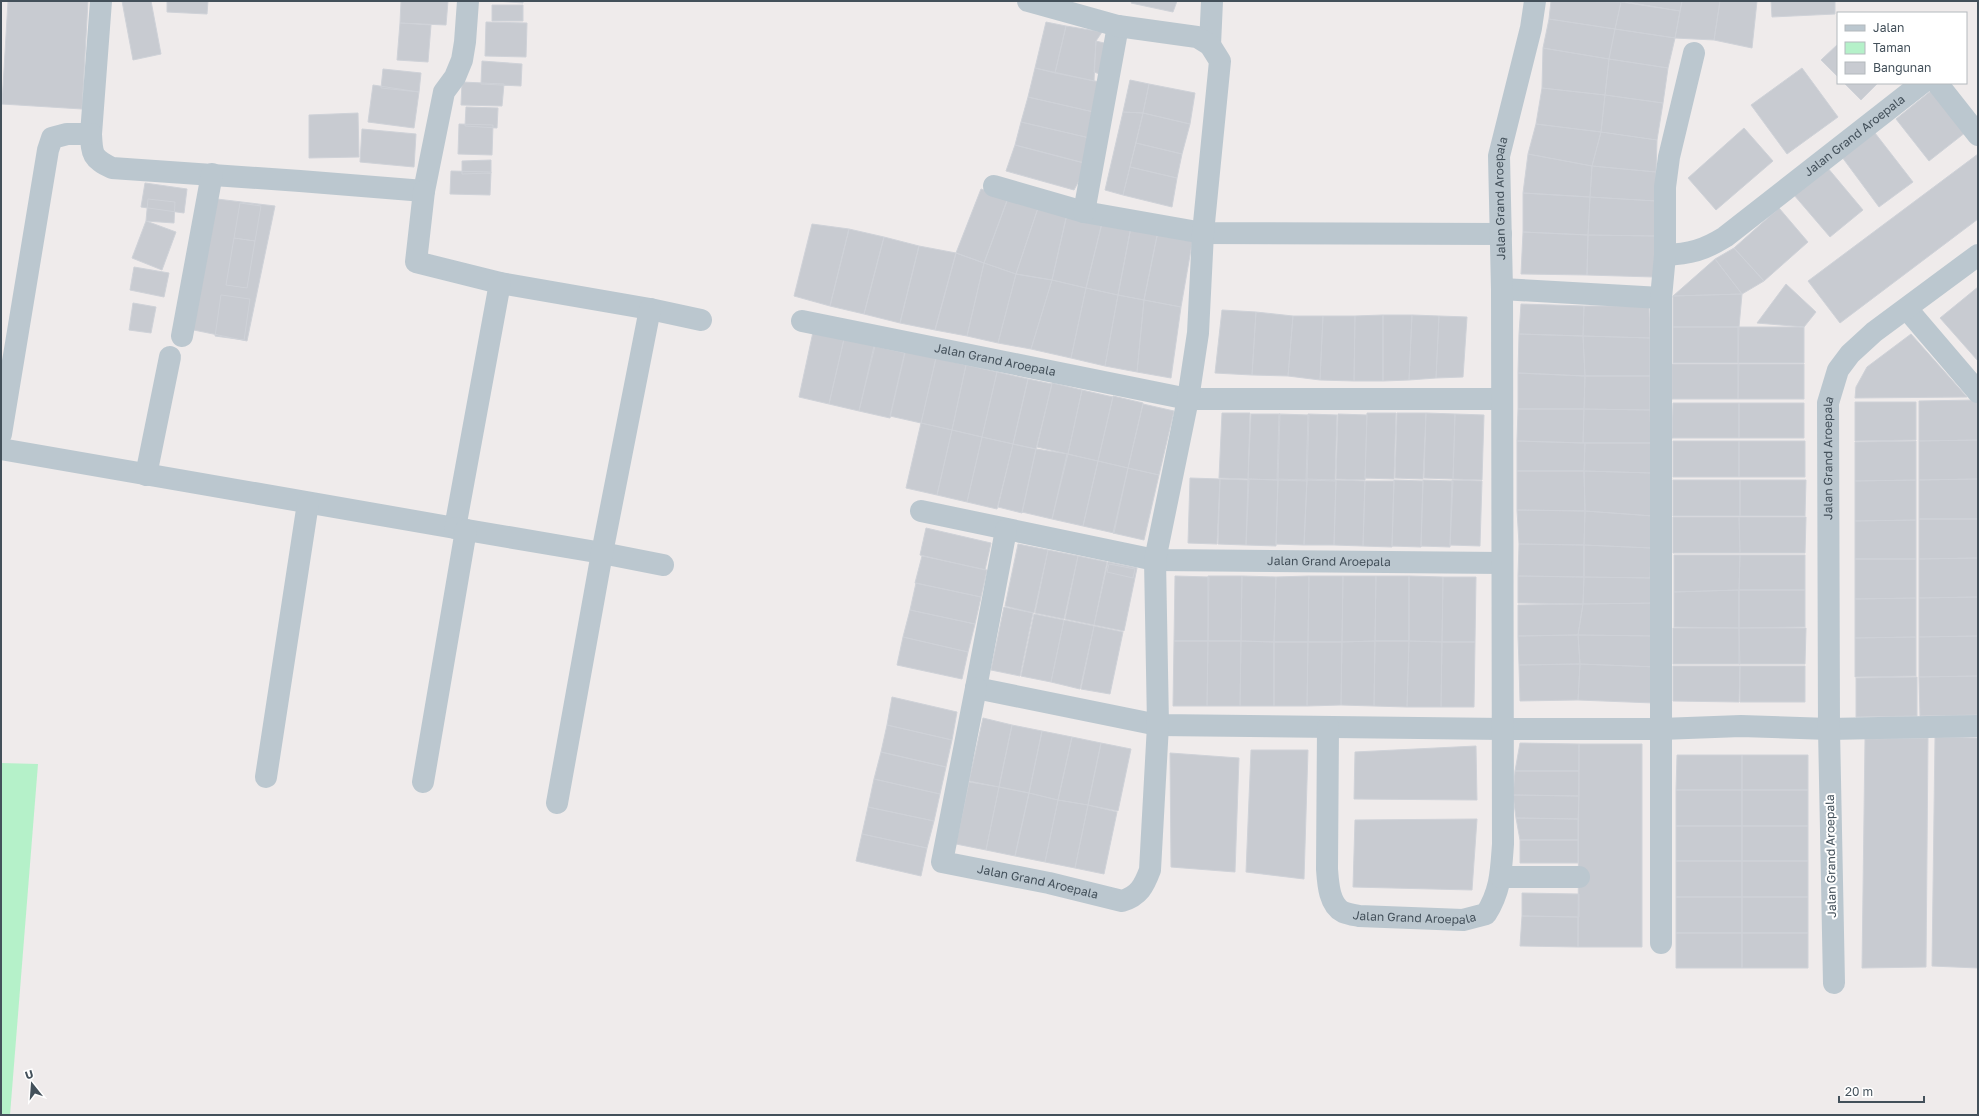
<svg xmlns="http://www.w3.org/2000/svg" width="1979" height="1116" viewBox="0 0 1979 1116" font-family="'Golos Text',sans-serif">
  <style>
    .green { fill: #b5f1c9 }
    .building { fill: #c8cbd1; stroke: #cfd2d8 }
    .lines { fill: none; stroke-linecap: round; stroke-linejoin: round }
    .minor { stroke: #bbc7cf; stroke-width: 22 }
    .labels { text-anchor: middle; stroke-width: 4; stroke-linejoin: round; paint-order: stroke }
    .street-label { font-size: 12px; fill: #43505a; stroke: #fff }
  </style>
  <rect width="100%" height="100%" fill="#efebeb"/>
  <path class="green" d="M1 763 38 764 10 1115H1Z"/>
  <path class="building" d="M8 1H88L82 109 2 104Z
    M122 1H151L161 54 133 60Z
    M167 1H208L207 14 167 12Z
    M401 1H448L446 25 400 23Z
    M496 1H523V3Z
    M1132 1H1177L1173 12 1131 3Z
    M1551 1 1621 2 1615 29 1549 19Z
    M1621 1H1682L1680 11Z
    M1682 1H1720L1714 40 1675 38Z
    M1720 1H1757L1752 48 1714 40Z
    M1771 1H1835V14L1772 17Z
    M1621 2 1680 11 1675 38 1615 29Z
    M492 5H523V21H492Z
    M1549 19 1615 29 1609 59 1543 48Z
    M486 22 527 23 526 57 485 56Z
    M1046 22 1066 26 1055 73 1035 68Z
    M400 23 431 25 428 62 397 60Z
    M1066 26 1102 32 1096 41 1094 81 1055 73Z
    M1615 29 1675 38 1668 68 1609 59Z
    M1096 41 1112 45 1105 76 1094 72Z
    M1838 44V77L1821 60Z
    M1543 48 1609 59 1605 95 1542 88Z
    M1609 59 1668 68 1663 103 1605 95Z
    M482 61 522 64 521 86 481 84Z
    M1035 68 1104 83 1098 113 1028 97Z
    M1802 68 1838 117 1787 154 1751 105Z
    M383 69 421 73 419 92 381 88Z
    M1130 80 1149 84 1143 113 1123 112Z
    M462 82 504 84 502 106 461 105Z
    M1844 83H1878L1861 100Z
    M1149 84 1195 93 1190 124 1143 113Z
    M373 85 419 92 414 128 368 122Z
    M1542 88 1605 95 1601 132 1536 124Z
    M1932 90 1966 132 1929 161 1896 119Z
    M1605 95 1663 103 1657 140 1601 132Z
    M1028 97 1098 113 1094 139 1021 122Z
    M466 107 498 108 497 128 465 126Z
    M1123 112 1143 113 1123 195 1105 190Z
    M358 113 359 157 309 158V115Z
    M1143 113 1190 124 1182 154 1136 143Z
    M1021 122 1094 139 1088 164 1015 145Z
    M459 124 493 125 492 155 458 154Z
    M1536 124 1601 132 1592 166 1528 154Z
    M1744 128 1773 161 1716 210 1688 178Z
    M362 129 416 134 414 167 360 162Z
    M1601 132 1657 140 1656 172 1592 166Z
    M1875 133 1913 182 1879 207 1842 157Z
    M1136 143 1182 154 1177 178 1130 167Z
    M1015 145 1088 164 1074 190 1006 171Z
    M1528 154 1592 166 1590 197 1523 193Z
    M1978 154V219L1840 323 1808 281Z
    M491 160V173L462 174V161Z
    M1592 166 1656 172V201L1590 197Z
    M1130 167 1177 178 1172 207 1123 195Z
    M1827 167 1863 210 1830 237 1794 195Z
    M451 171 491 172 490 195 450 194Z
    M145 183 187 189 184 213 141 207Z
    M981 189 1008 198 984 263 956 253Z
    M1523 193 1590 197 1588 235 1523 232Z
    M1590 197 1656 201 1655 236 1588 235Z
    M1008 198 1038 208 1016 274 984 263Z
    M148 199 175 202 174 223 146 221Z
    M217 199 275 206 247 341 189 329Z
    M240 203 261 206 255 241 234 238Z
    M1038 208 1067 214 1052 280 1016 274Z
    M1779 208 1808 242 1764 281 1734 248Z
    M1067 214 1102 223 1086 288 1052 280Z
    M146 221 176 232 162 270 132 258Z
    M1102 223 1131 227 1118 295 1086 288Z
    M812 224 849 229 830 306 794 296Z
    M1131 227 1158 231 1144 300 1118 295Z
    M849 229 884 237 864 314 830 306Z
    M1158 231 1193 238 1181 307 1144 300Z
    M1523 232 1588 235 1587 275 1521 274Z
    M1588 235 1655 236 1654 277 1587 275Z
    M884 237 919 246 900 323 864 314Z
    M234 238 255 241 247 288 226 285Z
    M919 246 956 253 935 330 900 323Z
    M1734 248 1764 281 1742 294 1715 259Z
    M956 253 984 263 967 336 935 330Z
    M1715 259 1742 294 1673 296Z
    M984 263 1016 274 998 343 967 336Z
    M134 267 169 273 164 297 130 290Z
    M1016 274 1052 280 1031 349 998 343Z
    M1052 280 1086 288 1071 358 1031 349Z
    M1786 284 1816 312 1804 327 1757 323Z
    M1978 287V361L1940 318Z
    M1086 288 1118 295 1105 366 1071 358Z
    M1742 294 1739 327H1673V296Z
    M221 295 250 299 244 340 215 336Z
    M1118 295 1144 300 1137 372 1105 366Z
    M1144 300 1181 307 1171 378 1137 372Z
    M133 303 156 307 151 333 129 330Z
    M1521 304 1584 306 1583 336 1519 334Z
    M1584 306H1649L1650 338 1583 336Z
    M1222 310 1256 312 1252 375 1215 373Z
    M1256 312 1293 316 1288 376 1252 375Z
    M1383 315V381H1354L1355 316Z
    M1383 315H1412L1409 380 1383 381Z
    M1412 315 1439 316 1436 378 1409 380Z
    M1293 316H1323L1320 380 1288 376Z
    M1323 316H1355L1354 381 1320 380Z
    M1439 316 1467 317 1463 377 1436 378Z
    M1673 327H1739L1738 363H1673Z
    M1738 327H1804V363H1738Z
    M813 332 844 339 829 404 799 397Z
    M1519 334 1583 336 1585 376 1518 373Z
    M1911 334 1967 397 1855 398 1856 387 1867 367Z
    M1583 336 1650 338V376H1585Z
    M844 339 875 346 859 411 829 404Z
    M874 346 905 353 890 418 859 411Z
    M905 351 936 358 921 423 890 416Z
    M936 358 966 365 952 430 921 423Z
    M1672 364H1739L1738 399H1672Z
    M1738 364H1804V399H1738Z
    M966 365 997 372 982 437 952 430Z
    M997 372 1028 379 1013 444 982 437Z
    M1518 373 1585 376 1584 409H1518Z
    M1585 376H1650V410L1584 409Z
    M1028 379 1052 384 1036 449 1013 444Z
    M1052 383 1082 390 1068 454 1037 447Z
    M1082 390 1113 397 1098 461 1068 454Z
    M1113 396 1143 403 1128 468 1098 461Z
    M1978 400V440L1919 441V401Z
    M1855 402H1916V440L1855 441Z
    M1673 403H1739V438H1672Z
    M1739 403H1804V438H1739Z
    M1143 404 1174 411 1159 475 1128 468Z
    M1518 409H1584L1583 443 1517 441Z
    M1584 409 1650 410 1651 443H1583Z
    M1222 413H1250L1248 479 1219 478Z
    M1367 413H1396L1394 479 1365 478Z
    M1397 413H1426L1423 479 1395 478Z
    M1426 413 1455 414 1453 479 1424 478Z
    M1251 414H1280L1278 480 1248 479Z
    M1279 414 1309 415 1307 481 1277 480Z
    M1308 414 1337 415 1335 481 1306 480Z
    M1338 414 1367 415 1365 480 1336 479Z
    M1455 414 1484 415 1482 480 1453 479Z
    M921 423 952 430 937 495 906 488Z
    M952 430 982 437 967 502 937 495Z
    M982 437 1013 444 997 509 967 502Z
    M1978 440V479L1919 480V441Z
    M1517 441 1585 443 1584 471H1517Z
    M1673 441H1739V477H1673Z
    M1739 441H1805V477H1739Z
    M1916 441V480L1855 481V442Z
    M1585 443H1651V473L1584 471Z
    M1013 444 1036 449 1022 513 998 507Z
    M1036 449 1068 454 1052 519 1022 512Z
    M1067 454 1098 461 1083 526 1052 519Z
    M1098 461 1128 468 1114 533 1083 526Z
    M1128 468 1159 475 1144 540 1113 533Z
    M1517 471H1584L1585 511 1517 510Z
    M1584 471 1651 473 1653 516 1585 511Z
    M1190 478 1220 479 1217 544 1188 543Z
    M1220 479 1249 480 1246 545 1218 544Z
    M1248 479 1278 480 1276 546 1246 545Z
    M1278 479 1307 480 1304 545 1276 544Z
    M1307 479 1336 480 1334 545H1304Z
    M1978 479V519H1919V480Z
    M1336 480 1365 481 1363 546 1334 545Z
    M1394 480 1423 481 1421 547 1392 546Z
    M1423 480 1453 481 1450 547 1421 546Z
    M1452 480 1482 481 1480 546 1450 545Z
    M1673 480H1740V516H1673Z
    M1740 480H1806L1805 516H1740Z
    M1916 480V520L1855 521V481Z
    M1365 481H1394L1392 547 1363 546Z
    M1517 510 1585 511 1584 545 1519 544Z
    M1585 511 1653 516 1651 548 1584 545Z
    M1673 517H1739L1740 553H1673Z
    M1739 517H1806L1805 553H1740Z
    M1919 519H1978V558L1919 559Z
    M1916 520V559H1855V521Z
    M926 528 991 543 985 570 920 555Z
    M1018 544 1048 550 1034 613 1005 606Z
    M1519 544 1584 545V577L1518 576Z
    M1584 545 1651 548 1650 578 1584 577Z
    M1048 550 1078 556 1064 619 1035 613Z
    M1674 555H1740L1739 590 1674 592Z
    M1740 555H1805V590H1739Z
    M922 556 987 570 981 597 915 583Z
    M1078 556 1107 562 1094 625 1065 619Z
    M1978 558V597L1919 598V559Z
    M1855 559H1916V598L1855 599Z
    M1108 562 1137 568 1124 631 1094 625Z
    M1109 564 1135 569 1133 578 1107 572Z
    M1175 576 1209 577 1208 641H1174Z
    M1208 576H1242L1241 641H1208Z
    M1242 576 1276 577 1274 642 1241 641Z
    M1309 576H1343L1342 642H1308Z
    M1309 576 1308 642H1274L1276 577Z
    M1343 576H1376L1375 641 1342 642Z
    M1376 576H1409V641H1375Z
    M1409 576 1443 577 1442 642 1409 641Z
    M1518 576 1584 577 1583 604 1518 603Z
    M1443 577H1476L1475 642H1442Z
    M1584 577 1656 578V603L1583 604Z
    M916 583 981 597 975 624 910 610Z
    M1739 590H1805V627L1739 628Z
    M1739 590V628L1674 627V592Z
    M1978 597V636L1919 637V598Z
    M1916 598V637L1855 638V599Z
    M1656 603V636L1578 635 1583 604Z
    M1583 604 1578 635 1518 636V605Z
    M1004 607 1033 613 1020 676 991 670Z
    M910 610 975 624 968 652 903 637Z
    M1034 614 1064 620 1051 682 1021 676Z
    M1064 620 1094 626 1080 689 1051 682Z
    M1094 626 1123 632 1110 694 1081 689Z
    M1673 628H1739L1740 664H1673Z
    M1739 628H1806L1805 664H1739Z
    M1578 635 1580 664 1519 665 1518 636Z
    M1578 635 1656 636V667L1580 664Z
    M1978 636V676L1919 677V637Z
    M903 637 968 652 962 679 897 665Z
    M1916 637V676L1855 677V638Z
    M1174 641H1208L1207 706H1173Z
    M1208 641H1241L1240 706H1207Z
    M1241 641 1274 642V706H1240Z
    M1375 641 1374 706 1341 705 1342 642Z
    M1375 641H1409L1407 707 1374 706Z
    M1409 641 1442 642 1441 707H1407Z
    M1274 642H1308L1307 706H1274Z
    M1308 642H1342L1341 705 1307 706Z
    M1442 642H1475L1474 707H1441Z
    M1580 664 1656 667 1654 703 1578 700Z
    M1580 664 1578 700 1520 701 1519 665Z
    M1673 666H1740L1739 702 1673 701Z
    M1740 666H1805V702H1740Z
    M1978 676V715L1920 716 1919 677Z
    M1917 677V716L1856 717V678Z
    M892 697 957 712 952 740 887 725Z
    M983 718 1012 725 999 787 969 781Z
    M887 725 952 740 946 767 881 752Z
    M1012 725 1042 731 1029 793 999 787Z
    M1042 731 1072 737 1058 800 1029 793Z
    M1072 737 1101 743 1088 805 1058 800Z
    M1935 737 1978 738V968L1932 966Z
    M1928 738 1926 967 1862 968 1865 739Z
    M1101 743 1131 749 1118 811 1088 805Z
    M1520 743 1579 744V771H1515Z
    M1579 744H1642V947H1578Z
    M1476 746 1477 800 1354 799 1355 752Z
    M1251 750H1308L1304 879 1246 872Z
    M881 752 946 767 940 794 874 779Z
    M1170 753 1239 758 1235 872 1171 867Z
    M1677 755H1742V790H1676Z
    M1742 755H1808V790H1742Z
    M1515 771H1579V796L1513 795Z
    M874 779 940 794 934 821 868 807Z
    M969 782 999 787 986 850 956 844Z
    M999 787 1029 793 1015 856 986 850Z
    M1676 790H1742V826H1676Z
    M1742 790H1808V826H1742Z
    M1029 793 1058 800 1045 862 1015 856Z
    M1513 795 1579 796 1578 819 1516 818Z
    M1058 800 1088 805 1075 868 1045 862Z
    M1088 805 1117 812 1104 874 1075 868Z
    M868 807 934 821 927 848 862 834Z
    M1516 818 1578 819V840H1520Z
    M1477 819 1472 890 1353 887 1355 820Z
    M1676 826H1742V861H1676Z
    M1742 826H1808V861H1742Z
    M862 834 927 848 921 876 856 861Z
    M1520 840H1578V863H1520Z
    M1676 861H1742V897H1676Z
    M1742 861H1808V897H1742Z
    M1522 893 1579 894V917L1522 916Z
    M1676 897H1742V933H1676Z
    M1742 897H1808V933H1742Z
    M1522 916 1578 917V947L1520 946Z
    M1676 933H1742V968H1676Z
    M1742 933H1808V968H1742Z"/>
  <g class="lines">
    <g class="minor">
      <path d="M101 1 91 134C92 155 92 158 112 168L300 181 424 191 444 92 455 77 462 60 465 42 468 1"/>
      <path d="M1210 45 1212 1"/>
      <path d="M1937 83 1978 135"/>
      <path d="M994 186 1084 212 1203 233 1501 234"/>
      <path d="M424 191 416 262 500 283 650 309 701 320"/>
      <path d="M1084 212 1118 26"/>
      <path id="s1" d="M1665 255C1690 254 1704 250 1725 237L1922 83"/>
      <path d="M1502 289 1661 298"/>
      <path d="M1907 309 1978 392"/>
      <path id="s2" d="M802 321 1188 399H1502"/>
      <path d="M182 336 212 174"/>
      <path d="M1 434 48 150 52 138 67 134H91"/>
      <path d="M1 449 455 528 500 283"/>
      <path d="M146 475 170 357"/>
      <path id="s3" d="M921 511 1155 560 1502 563"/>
      <path d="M455 528 602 553 663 565"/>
      <path d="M1006 530 976 688 1158 725 1503 729H1661L1741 726 1829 729 1978 726"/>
      <path id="s4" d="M976 688 942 862 1049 883 1122 901C1139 896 1144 886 1150 870L1158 725 1155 560 1188 399 1198 333 1203 233 1220 61 1210 45 1197 37 1118 26 1028 1"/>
      <path id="s5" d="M1328 727 1327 869C1328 883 1329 905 1343 912 1348 914 1354 915 1359 916L1463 920 1486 914C1501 890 1501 871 1503 844L1502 289 1499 156 1531 28 1535 1"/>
      <path d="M266 777 308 503"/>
      <path d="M423 782 466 530"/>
      <path d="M557 803 602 553 650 309"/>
      <path d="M1501 877H1579"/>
      <path d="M1661 943V298L1665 255V187L1669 157 1694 53"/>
      <path id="s6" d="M1834 983 1829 729 1828 403 1838 370 1850 354 1874 332 1978 255"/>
    </g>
  </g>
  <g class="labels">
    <g class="street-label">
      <text dy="4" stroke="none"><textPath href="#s1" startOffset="228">Jalan Grand Aroepala</textPath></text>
      <text dy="4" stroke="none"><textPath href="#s5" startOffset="1053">Jalan Grand Aroepala</textPath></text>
      <text dy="4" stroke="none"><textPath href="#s2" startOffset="197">Jalan Grand Aroepala</textPath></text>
      <text dy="4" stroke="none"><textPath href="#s6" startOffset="525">Jalan Grand Aroepala</textPath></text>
      <text dy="4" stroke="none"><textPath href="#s3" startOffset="413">Jalan Grand Aroepala</textPath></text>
      <text transform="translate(1831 856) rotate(-91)" y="4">Jalan Grand Aroepala</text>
      <text dy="4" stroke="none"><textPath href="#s4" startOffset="275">Jalan Grand Aroepala</textPath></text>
      <text dy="4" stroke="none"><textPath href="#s5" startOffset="262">Jalan Grand Aroepala</textPath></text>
    </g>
  </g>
  <rect width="1979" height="1116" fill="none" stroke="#43505a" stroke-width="4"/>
  <rect x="1837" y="12" width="130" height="72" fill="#ffffff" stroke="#b4b9bd"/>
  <rect x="1845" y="25" width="20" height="6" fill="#bbc7cf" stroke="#b4b9bd"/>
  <text x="1873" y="32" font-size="12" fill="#43505a">Jalan</text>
  <rect x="1845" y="42" width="20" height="12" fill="#b5f1c9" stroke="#b4b9bd"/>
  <text x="1873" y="52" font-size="12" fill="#43505a">Taman</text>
  <rect x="1845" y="62" width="20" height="12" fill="#c8cbd1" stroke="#b4b9bd"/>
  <text x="1873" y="72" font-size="12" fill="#43505a">Bangunan</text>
  <g transform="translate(32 1084) rotate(343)" stroke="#ffffff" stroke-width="3" paint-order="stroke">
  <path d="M0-3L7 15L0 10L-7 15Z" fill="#43505a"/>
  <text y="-6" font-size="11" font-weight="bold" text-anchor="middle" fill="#43505a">U</text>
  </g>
  <path d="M1839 1096v6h85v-6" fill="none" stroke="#43505a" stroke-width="2"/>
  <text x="1845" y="1096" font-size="12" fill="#43505a" stroke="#ffffff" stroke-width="3" paint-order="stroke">20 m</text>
</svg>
